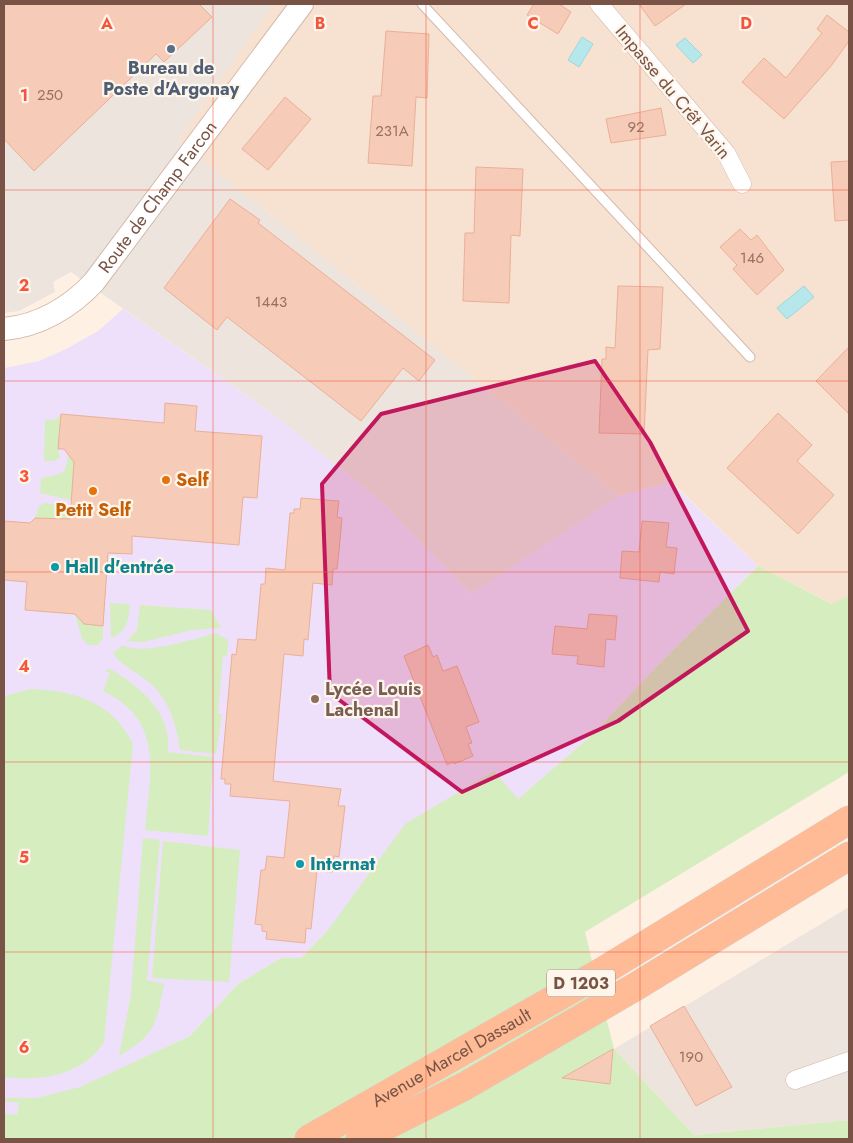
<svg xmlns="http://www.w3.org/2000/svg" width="853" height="1143" viewBox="0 0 853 1143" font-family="Jost,sans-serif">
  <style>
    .residential { fill: #f7e2d1 }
    .industrial { fill: #ede4de }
    .education { fill: #eee0fb }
    .green { fill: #d6edc0 }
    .water { fill: #b6e7ea; stroke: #9bd8dd }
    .building { fill: #f6cbb8; stroke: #ebaf97 }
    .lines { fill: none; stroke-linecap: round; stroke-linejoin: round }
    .service-casing { stroke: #d3b9ab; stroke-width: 11 }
    .minor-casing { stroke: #d3b9ab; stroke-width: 19 }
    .tertiary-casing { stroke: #d3b9ab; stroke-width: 24 }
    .trunk-casing { stroke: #d9cfcb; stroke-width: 29 }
    .service { stroke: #fff; stroke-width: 9 }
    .minor { stroke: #fff; stroke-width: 18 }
    .tertiary { stroke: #fff; stroke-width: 22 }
    .trunk { stroke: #febb96; stroke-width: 28 }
    .marked { fill: #c2185b; fill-opacity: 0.2; stroke: #c2185b; stroke-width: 4; stroke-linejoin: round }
    .grid { fill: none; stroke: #f4553d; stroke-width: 1; stroke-opacity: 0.55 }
    .service-dot { fill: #5c6f8a; stroke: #fff6eb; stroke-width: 2 }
    .food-dot { fill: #e8710a; stroke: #fff6eb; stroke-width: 2 }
    .culture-dot { fill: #0f9aa8; stroke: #fff6eb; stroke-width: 2 }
    .education-dot { fill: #8d6e63; stroke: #fff6eb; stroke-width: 2 }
    .labels { text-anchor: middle; stroke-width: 4.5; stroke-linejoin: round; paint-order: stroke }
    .number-label { font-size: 15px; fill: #987262 }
    .shield { fill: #fff6eb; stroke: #a18578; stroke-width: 1 }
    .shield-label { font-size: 16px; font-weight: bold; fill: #795446 }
    .service-label { font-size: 18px; font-weight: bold; fill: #4e5e75; stroke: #fff6eb }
    .street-label { font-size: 18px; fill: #795446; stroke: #fff6eb }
    .food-label { font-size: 18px; font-weight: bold; fill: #c56008; stroke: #fff6eb; text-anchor: start }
    .culture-label { font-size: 18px; font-weight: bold; fill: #0d838f; stroke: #fff6eb; text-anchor: start }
    .education-label { font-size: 18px; font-weight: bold; fill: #785e54; stroke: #fff6eb; text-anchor: start }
    .grid-label { font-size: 16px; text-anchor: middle; font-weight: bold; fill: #f4553d; stroke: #fff6eb; stroke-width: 4.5; stroke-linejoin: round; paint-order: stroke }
  </style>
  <rect width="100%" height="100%" fill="#fef1e3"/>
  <path class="residential" d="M273 4H849V595L833 604 758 566 672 482 619 496 178 140Z"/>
  <path class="industrial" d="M4 4H273L178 140 619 496 471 594 383 503 274 415 71 272 53 282 55 292 19 311 4 313Z
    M849 907V1120L694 1135 614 1049Z"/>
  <path class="education" d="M123 309 274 415 383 503 471 594 619 496 671 482 758 566 659 664 593 734 517 800 328 930 301 958H281L238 984 190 1036 4 1123V368L39 361 66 349 98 331Z"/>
  <path class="green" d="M61 414 58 449 60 457 55 461H44L45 420H55Z
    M68 455 74 462 71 500 40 493 41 478C61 474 66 477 68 455Z
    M45 503 71 508 70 519 35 518 39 506Z
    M758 566 832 604 849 595V772L585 932 614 1049 694 1135 849 1120V1139H4V1113L17 1115 19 1103 4 1101V1098H37L80 1087 190 1036 238 984 281 958H301L328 930 405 824 494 771 518 799 593 734 659 664Z
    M110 603 130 604C128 621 128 631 111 638Z
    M140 605 211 610 221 628 192 630 143 642 127 641 137 630Z
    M75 614 85 624 103 626V638L98 645H88L82 639Z
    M216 633 228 640 227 656H223L218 714H222L216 754 180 750C177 728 170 702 153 686 141 674 124 668 113 654L122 645C143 656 193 639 216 633Z
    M110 669C141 687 172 713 168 752L213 757 208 836 145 830C150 773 165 721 103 691L110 673 104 671Z
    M30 689C73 690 113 702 133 744L104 1042C84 1075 40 1082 4 1077V696Z
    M143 838 160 840 147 980 164 984C156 1025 156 1034 119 1056L131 994Z
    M163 841 240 850 229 982 152 978Z"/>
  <path class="water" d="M582 37 593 44 579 67 568 60Z
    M685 38 702 55 693 63 676 45Z
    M804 286 814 297 787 319 777 308Z"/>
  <path class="building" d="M4 4H199L212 17 164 62 156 54 34 171 4 139Z
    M534 4H559L571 12 558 34 527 15Z
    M639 4H686L655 26Z
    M827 15 849 32V41L831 66 784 119 742 82 764 58 786 78 822 33 817 29Z
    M386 31 429 34 427 98 416 97 412 166 368 163 373 96H381Z
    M285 97 311 119 268 170 242 149Z
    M661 108 666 135 611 143 606 119Z
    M849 161V220L835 221 831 162Z
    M476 167 523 169 520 236 511 235 509 303 463 301 465 233H474Z
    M230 199 260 220 258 223 435 360 419 381 403 368 361 421 227 317 217 330 164 288Z
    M740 229 751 240 757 235 784 270 757 295 733 269 737 265 720 247Z
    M618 286 663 287 660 349 648 350 644 434 599 433 602 359H606V347L615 348Z
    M849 347V414L816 381Z
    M165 403 197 406 195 431 262 436 257 498 243 497 239 545 132 536V554L108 553 103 626 84 624 75 614 25 610 27 582 4 580V521L30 523 35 518 70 519 74 462 64 449H58L61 414 164 423Z
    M778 413 812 445 797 461 834 495 798 534 727 468Z
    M301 498 339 501 337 517 342 518 339 551 337 569H333L332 585 313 583 308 640 304 639 303 656 284 654 273 781 341 789 338 806H345L339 857 334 856 332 872 317 871 311 929 306 928 305 943 266 939 267 932 262 931V925L255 924 261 870H265L267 856 284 858 290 801 230 796 231 784H225V779H221L232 654 236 655 238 639 256 640 261 584H265L266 568 285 570 290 513H294V509H300Z
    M642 521 669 523 666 547 677 548 674 574 660 572 659 582 620 578 622 551 639 552Z
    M589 614 617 616 615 640 606 639 604 667 577 664 578 656 552 654 555 626 587 629Z
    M428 645 433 657 437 655 443 671 457 666 479 722 466 727 472 743 468 744 473 756 454 764 453 762 447 765 404 656Z
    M684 1006 732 1087 696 1106 650 1026Z
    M613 1049 610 1084 562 1078Z"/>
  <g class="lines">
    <g class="service-casing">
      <path id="service" d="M422 4 750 357"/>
    </g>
    <g class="minor-casing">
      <path id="minor" d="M599 4 726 153 742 184
        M795 1080 849 1061"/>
    </g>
    <g class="tertiary-casing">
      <g id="tertiary">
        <path id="s1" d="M4 329C39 326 71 307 94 282L302 4"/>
      </g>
    </g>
    <g class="trunk-casing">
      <g id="trunk">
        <path id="s2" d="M309 1139 603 971 849 820"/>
        <path d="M360 1139 465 1086 635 987 849 856"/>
      </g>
    </g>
    <use href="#service" class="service"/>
    <use href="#minor" class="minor"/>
    <use href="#tertiary" class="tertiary"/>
    <use href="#trunk" class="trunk"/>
  </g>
  <path class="marked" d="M595 361 650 442 748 631 618 721 462 792 330 693 322 484 381 414Z"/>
  <path class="grid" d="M213 4V1139M426 4V1139M640 4V1139M4 190H849M4 381H849M4 572H849M4 762H849M4 952H849"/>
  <circle class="service-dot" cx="171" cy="49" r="5"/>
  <g class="food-dot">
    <circle cx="166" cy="480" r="5"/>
    <circle cx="93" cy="491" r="5"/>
  </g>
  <g class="culture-dot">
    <circle cx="55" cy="567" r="5"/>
    <circle cx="300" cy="864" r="5"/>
  </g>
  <circle class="education-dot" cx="315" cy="699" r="5"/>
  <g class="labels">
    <g class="number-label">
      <text x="50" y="100">250</text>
      <text x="636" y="132">92</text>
      <text x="392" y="136">231A</text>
      <text x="752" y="263">146</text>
      <text x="271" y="307">1443</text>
      <text x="691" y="1062">190</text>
    </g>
    <rect class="shield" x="547" y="969.5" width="68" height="27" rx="4"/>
    <g class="shield-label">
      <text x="581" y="989">D 1203</text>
    </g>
    <g class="service-label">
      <text x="171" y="74">Bureau de<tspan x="171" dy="21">Poste d'Argonay</tspan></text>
    </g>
    <g class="street-label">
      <text transform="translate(673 92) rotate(50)" y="6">Impasse du Crêt Varin</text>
      <text dy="6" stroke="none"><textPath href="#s1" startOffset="210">Route de Champ Farcon</textPath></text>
      <text dy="6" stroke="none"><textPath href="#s2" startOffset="164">Avenue Marcel Dassault</textPath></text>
    </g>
    <g class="food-label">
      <text x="176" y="486">Self</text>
      <text x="93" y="516" text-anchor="middle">Petit Self</text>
    </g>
    <g class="culture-label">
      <text x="65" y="573">Hall d'entrée</text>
      <text x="310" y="870">Internat</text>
    </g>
    <g class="education-label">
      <text x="325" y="695">Lycée Louis<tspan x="325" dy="21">Lachenal</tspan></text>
    </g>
  </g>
  <g class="grid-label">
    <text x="107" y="29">A</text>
    <text x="320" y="29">B</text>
    <text x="533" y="29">C</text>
    <text x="746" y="29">D</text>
    <text x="24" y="101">1</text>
    <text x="24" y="291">2</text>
    <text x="24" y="482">3</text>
    <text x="24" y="672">4</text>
    <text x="24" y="863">5</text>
    <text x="24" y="1053">6</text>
  </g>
  <rect width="853" height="1143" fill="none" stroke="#795446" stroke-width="10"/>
</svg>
